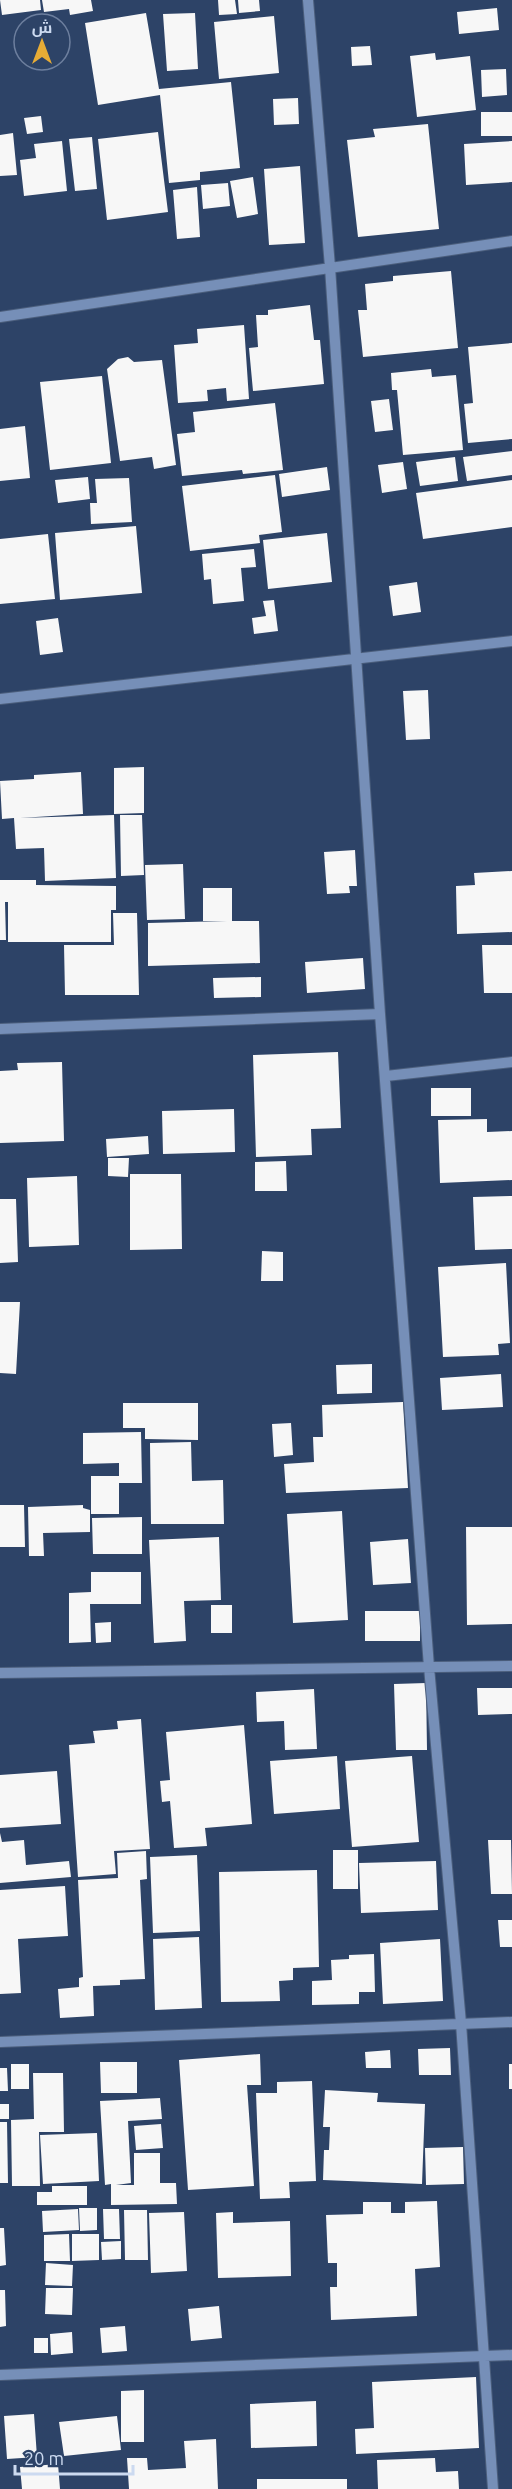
<svg xmlns="http://www.w3.org/2000/svg" width="512" height="2489" viewBox="0 0 512 2489" font-family="Ubuntu,Cairo,sans-serif">
  <style>
    .building { fill: #f7f7f7 }
    .lines { fill: none; stroke-linecap: round; stroke-linejoin: round }
    .minor-casing { stroke: #4b5e7c; stroke-width: 12 }
    .minor { stroke: #768fb8; stroke-width: 10 }
  </style>
  <rect width="100%" height="100%" fill="#2d4367"/>
  <path class="building" d="M0 0H40L41 10 2 15Z
    M42 0H91L93 11 70 15 69 9 44 12Z
    M218 0H235L237 14 219 15Z
    M238 0H259L260 11 239 13Z
    M497 8 499 30 459 34 457 12Z
    M146 13 159 89 231 82 240 168 200 172V180L169 183 160 95 98 105 85 23Z
    M195 13 198 69 167 71 163 14Z
    M274 16 279 73 219 79 214 22Z
    M370 46 372 65 352 66 351 47Z
    M435 53 436 60 470 56 476 110 417 117 410 56Z
    M506 69 507 95 482 97 481 70Z
    M298 98 299 124 274 125 273 99Z
    M481 112H512V136H481Z
    M41 116 43 132 27 134 24 118Z
    M428 124 439 229 358 237 347 140 375 137 373 129Z
    M158 132 168 212 107 220 98 139Z
    M13 133 17 175 0 176V135Z
    M92 137 97 189 75 191 69 139Z
    M62 141 67 191 24 196 20 160 36 158 34 144Z
    M512 141V182L466 185 464 144Z
    M300 166 305 243 269 245 264 169Z
    M253 177 258 214 237 218 230 181Z
    M228 183 230 206 203 209 201 185Z
    M197 187 200 237 177 239 173 190Z
    M451 271 458 348 363 357 358 310H367L365 284 393 281V276Z
    M310 305 314 340H320L324 384 253 391 249 348 258 347 256 315H268V310Z
    M244 325 249 399 227 401 226 388 207 390 208 401 178 403 174 345 198 343 197 329Z
    M512 343V439L468 443 464 404 473 403 468 347Z
    M128 357 134 362 162 360 176 465 154 469 152 457 120 461 107 369 118 359Z
    M431 369 432 377 456 375 463 450 403 455 397 390H392L391 373Z
    M102 376 111 463 50 470 40 382Z
    M389 399 393 430 375 432 371 401Z
    M275 403 283 470 243 474 242 470 182 476 177 434 195 432 193 412Z
    M25 426 30 478 0 481V429Z
    M512 451V475L467 481 463 457Z
    M455 457 458 481 420 486 416 462Z
    M403 462 407 489 382 493 378 465Z
    M327 467 330 490 282 497 279 474Z
    M275 475 282 532 259 535 260 543 190 551 182 486Z
    M88 477 90 499 58 503 55 480Z
    M129 478 132 522 91 524 90 503H97L95 479Z
    M512 480V527L423 539 416 493Z
    M136 526 142 593 60 600 55 533Z
    M327 533 332 582 268 589 263 540Z
    M48 534 55 599 0 604V539Z
    M254 549 256 567 241 568 244 601 213 604 211 579 204 580 202 554Z
    M417 582 421 612 393 616 389 586Z
    M274 600 278 631 254 634 252 618 266 616 263 601Z
    M58 618 63 652 40 655 36 621Z
    M428 690 430 739 406 740 403 691Z
    M144 767V813L114 814V768Z
    M81 772 83 814 20 818 114 815 116 878 45 881 44 848 16 849 14 818 2 819 0 781 34 779V775Z
    M120 815H142L144 875 121 876Z
    M355 850 357 886H349L350 893 327 894 324 852Z
    M183 864 185 919 147 920 145 865Z
    M512 871V932L457 934 456 886 475 885 474 873Z
    M0 880H36V885L116 886V910H111V942H8V902H5L6 940H0Z
    M203 888H232V921H259L260 963 148 966V923L227 921H203Z
    M113 913H137L139 995H65L64 945H114Z
    M482 945H512V993H484Z
    M363 958 365 989 307 993 305 962Z
    M261 977V997L214 998 213 978Z
    M338 1052 341 1128 311 1129 312 1155 256 1157 253 1055Z
    M62 1062 64 1141 0 1143V1071L18 1070 17 1063Z
    M431 1088H471V1116H431Z
    M234 1109 235 1152 163 1154 162 1111Z
    M487 1119V1132L512 1131V1180L440 1183 438 1120Z
    M148 1136 149 1154 107 1157 106 1139Z
    M108 1158H129L128 1177 108 1176Z
    M286 1161 287 1191H255V1162Z
    M130 1174H181L182 1249 130 1250Z
    M77 1176 79 1245 29 1247 27 1178Z
    M512 1196V1249L475 1250 473 1197Z
    M0 1199H16L18 1262 0 1263Z
    M262 1251 283 1252V1281H261Z
    M506 1263 510 1343 498 1344 499 1355 443 1357 438 1267Z
    M0 1302H20L16 1374 0 1373Z
    M372 1364V1393L337 1394 336 1365Z
    M501 1374 503 1407 442 1410 440 1378Z
    M403 1402 408 1488 286 1493 284 1464 314 1462 313 1437H323L322 1405Z
    M123 1403H198V1440L145 1439V1428H123Z
    M291 1423 293 1455 274 1457 272 1424Z
    M141 1432 142 1483H119V1514H91V1476H119V1463L83 1464V1433Z
    M191 1442 192 1481 223 1480 224 1524H151L150 1443Z
    M0 1505H24L25 1547H0Z
    M83 1505V1508L90 1510V1532L43 1533 44 1556H29L28 1507Z
    M342 1511 348 1620 293 1623 287 1514Z
    M142 1517V1554H93L92 1518Z
    M466 1527H512V1624L467 1625Z
    M219 1537 221 1600 184 1601 186 1641 154 1643 149 1540Z
    M408 1539 411 1583 373 1585 370 1542Z
    M91 1572H141V1604H90L91 1642 69 1643V1593L91 1592Z
    M211 1605H232V1633H211Z
    M365 1611H420V1641H365Z
    M111 1622V1642L96 1643 95 1623Z
    M426 1683 427 1750H396L394 1684Z
    M477 1688H512V1714L478 1715Z
    M314 1689 317 1749 285 1750 284 1721 257 1722 256 1692Z
    M141 1719 150 1849 114 1851 116 1874 78 1877 69 1745 95 1743 93 1731 118 1729 117 1721Z
    M244 1725 252 1824 205 1828 207 1846 174 1848 170 1801 162 1802 160 1781 170 1780 166 1732Z
    M337 1756 340 1809 274 1814 270 1761Z
    M412 1756 419 1842 352 1847 345 1761Z
    M57 1771 61 1824 0 1828V1775Z
    M0 1833 2 1842 24 1840 26 1865 69 1861 71 1877 0 1883Z
    M488 1840H511L512 1894H491Z
    M333 1850H358V1889H333Z
    M146 1851 147 1879 140 1880 145 1979 120 1980V1985L93 1986 94 2016 60 2018 58 1989 79 1987V1978L83 1977 78 1880 118 1878 117 1853Z
    M197 1855 200 1931 153 1933 150 1857Z
    M436 1861 438 1910 361 1913 359 1863Z
    M317 1870 319 1967 293 1968V1980L279 1981 280 2001 221 2002 219 1872Z
    M65 1886 68 1936 18 1939 21 1993 0 1994V1890Z
    M498 1920H512V1947H500Z
    M199 1937 202 2008 155 2010 153 1939Z
    M440 1939 443 2001 383 2004 380 1943Z
    M374 1954 375 1992H359V2004L312 2005V1981L332 1980 331 1960 349 1959V1955Z
    M450 2048 451 2075H419L418 2049Z
    M390 2050 391 2068H366L365 2052Z
    M260 2054 261 2085H247L254 2186 188 2190 179 2060Z
    M100 2062H137V2093H101Z
    M11 2064H29V2089H11Z
    M509 2064H512V2089H509Z
    M0 2068H7L8 2091H0Z
    M33 2073H63L64 2132H39L40 2186H12L11 2120 34 2119Z
    M312 2081 316 2181 289 2182 290 2198 260 2199 256 2093H277V2082Z
    M325 2090 378 2093 377 2102 425 2104 422 2184 323 2180 324 2150H329L330 2127H323Z
    M160 2098 162 2119 128 2121 131 2183 116 2185H134V2153H160V2183H176L177 2204 111 2205V2184L105 2185 100 2101Z
    M0 2104H9V2119H0Z
    M0 2122H7L8 2183H0Z
    M161 2124 163 2148 136 2150 134 2126Z
    M97 2133 99 2181 43 2184 40 2135Z
    M463 2147 464 2184 426 2185 425 2148Z
    M52 2186H87V2205H37V2192H52Z
    M437 2201 440 2267 415 2269 417 2316 331 2320 330 2287H337V2263H328L326 2215 363 2214V2202H391V2213H405V2202Z
    M79 2208H97V2230L80 2231Z
    M78 2209 79 2230 43 2232 42 2211Z
    M103 2209H119L120 2239H104Z
    M124 2210H147L148 2260H125Z
    M184 2212 187 2271 151 2273 149 2213Z
    M233 2212V2223L290 2221 291 2276 218 2278 216 2213Z
    M0 2228H4L6 2265 0 2266Z
    M69 2234 70 2261H44V2235Z
    M72 2234H99V2260L72 2261Z
    M121 2241V2259L102 2260 101 2242Z
    M46 2263 73 2265 72 2286 45 2285Z
    M46 2288H73L72 2315 45 2314Z
    M0 2290H5L6 2326 0 2327Z
    M219 2306 222 2338 191 2341 188 2309Z
    M125 2326 127 2351 102 2353 100 2328Z
    M72 2332 73 2353 51 2355 50 2334Z
    M34 2338H48V2353H34Z
    M476 2377 479 2448 356 2454 355 2429 374 2428 372 2382Z
    M144 2390V2442H121V2391Z
    M316 2401 317 2446 251 2448 250 2404Z
    M34 2414 37 2457 7 2459 4 2416Z
    M117 2416 121 2450 64 2456 59 2422Z
    M216 2439 218 2489H129L127 2458H147L148 2470 186 2468 184 2441Z
    M435 2458 436 2472 458 2471 459 2489H378L377 2460Z
    M58 2464 60 2489H22L20 2467Z
    M257 2479H347V2489H257Z"/>
  <g class="lines">
    <g class="minor-casing">
      <path id="minor" d="M308 0 330 267 380 1014 429 1667 461 2023 493 2489
        M0 317 512 241
        M0 699 512 641
        M0 1029 380 1014
        M386 1076 512 1062
        M0 1673 512 1666
        M0 2042 512 2022
        M0 2375 512 2355"/>
    </g>
    <use href="#minor" class="minor"/>
  </g>
  <g transform="translate(42 42)"><circle r="28" fill="#2d4367" stroke="#6d7f9e" stroke-width="1.5"/>
  <path d="M0-4.5L10 22L0 15L-10 22Z" fill="#e7ac36"/>
  <text y="-9" font-size="16" font-weight="bold" text-anchor="middle" fill="#ccdaf0">ش</text>
  </g>
  <path d="M15 2465v9h118v-9" fill="none" stroke="#ccdaf0" stroke-width="3"/>
  <text x="24" y="2465" font-size="18" fill="#ccdaf0" stroke="#2d4367" stroke-width="4.5" paint-order="stroke">20 m</text>
</svg>
